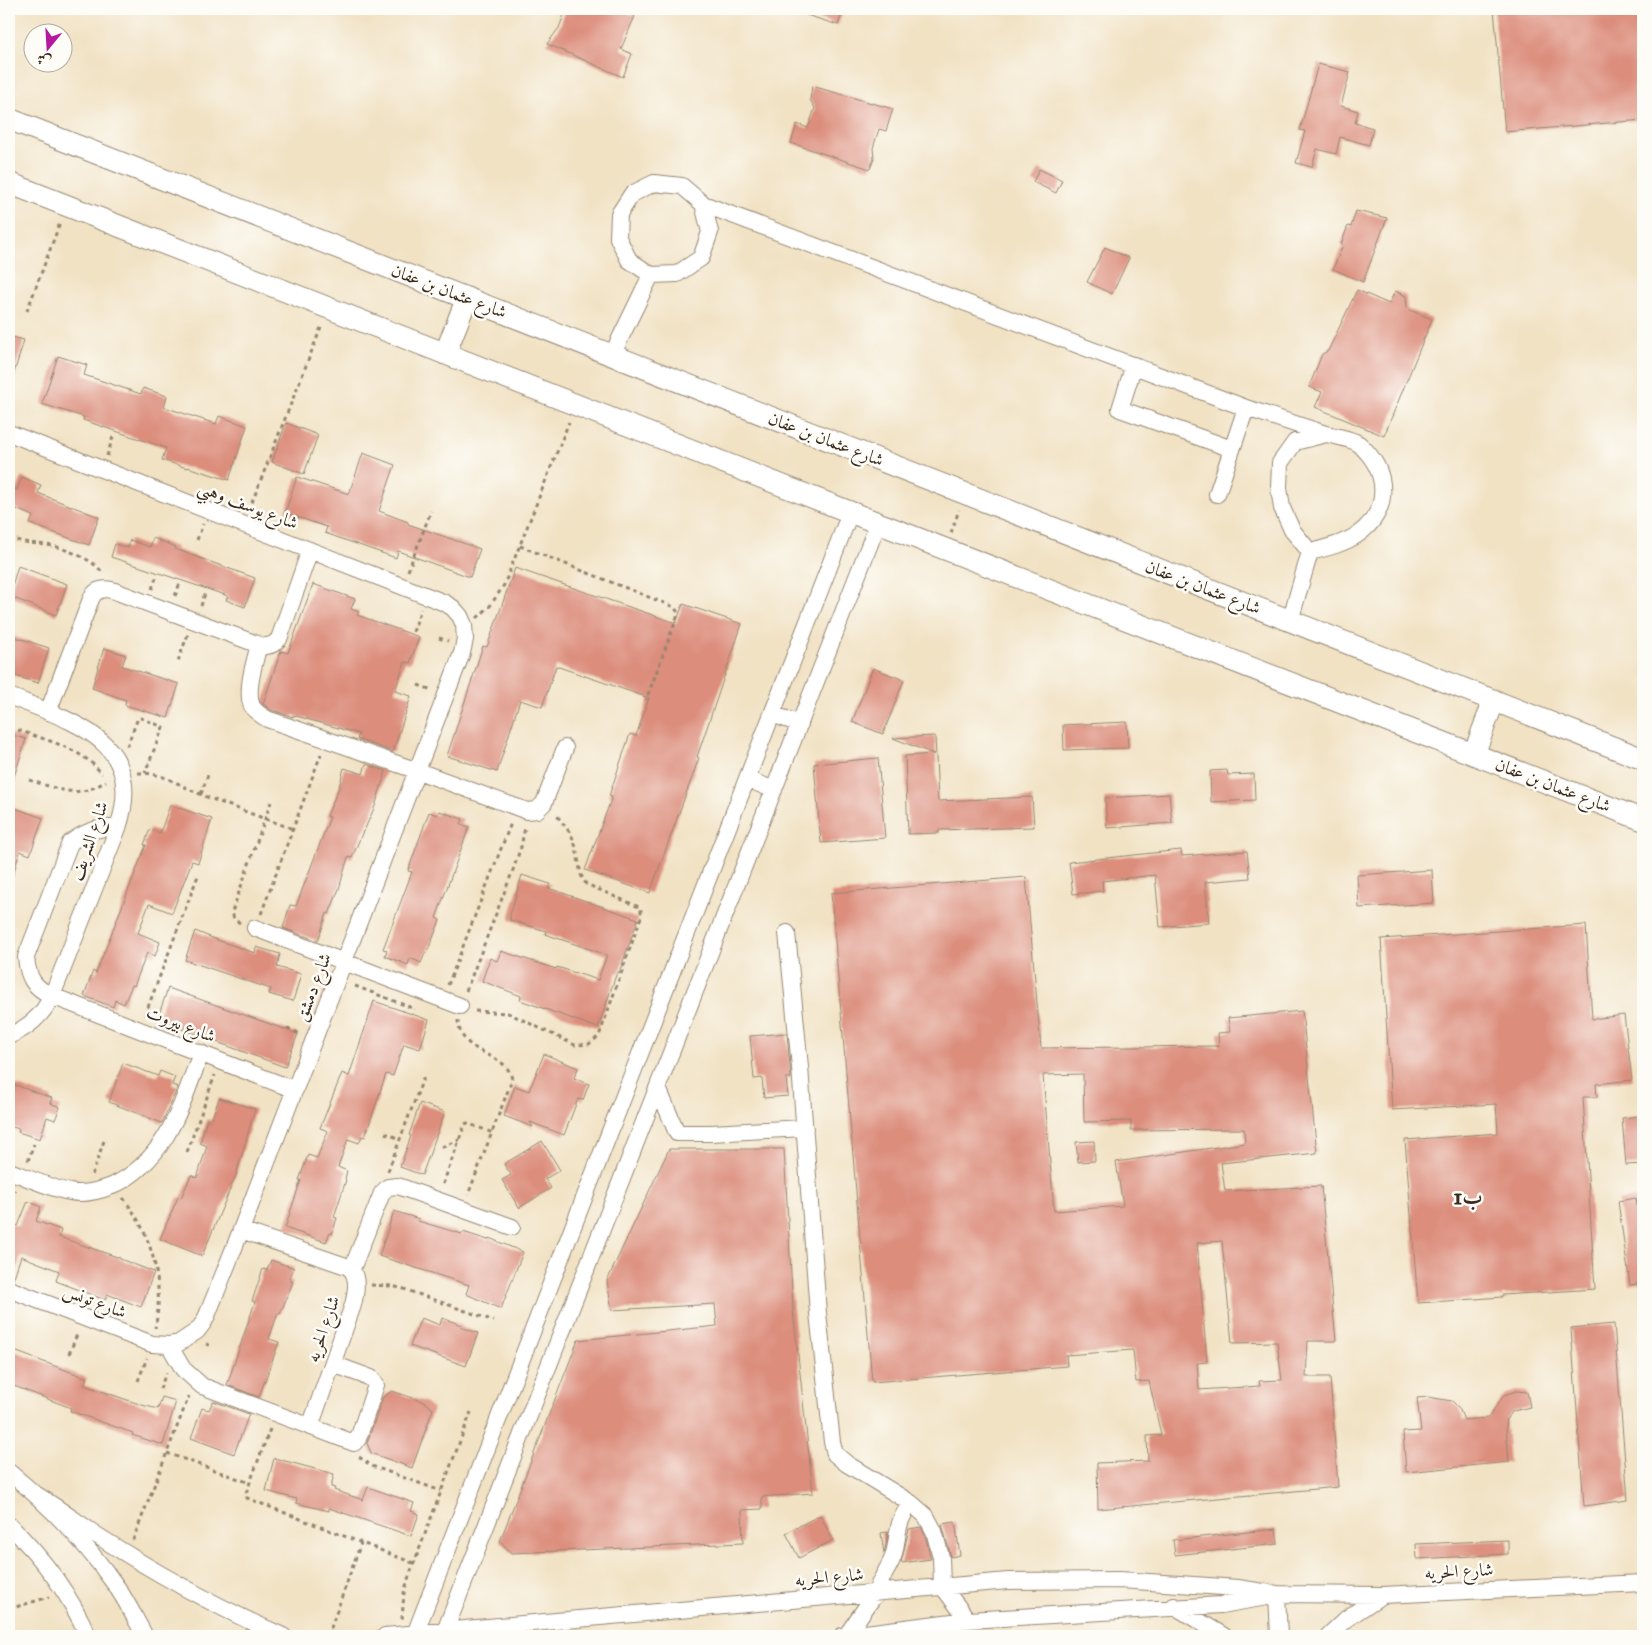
<svg xmlns="http://www.w3.org/2000/svg" width="1652" height="1645" viewBox="0 0 1652 1645" font-family="'IM FELL Great Primer',Amiri,serif">
  <style>
    .building { fill: #dc8d7c; fill-rule: evenodd }
    .lines { fill: none; stroke-linecap: round; stroke-linejoin: round }
    .minor-casing { stroke: #968671; stroke-width: 18 }
    .major-casing { stroke: #968671; stroke-width: 23 }
    .path { stroke: #968671; stroke-width: 3; stroke-dasharray: 4 4; stroke-linecap: butt }
    .minor { stroke: #fff; stroke-width: 16 }
    .major { stroke: #fff; stroke-width: 21 }
    .labels { text-anchor: middle; stroke-width: 5; stroke-linejoin: round; paint-order: stroke }
    .street-label { font-size: 18px; fill: #3b2a1e; stroke: #fdfcf7 }
    .district-label { font-size: 22px; font-weight: bold; fill: #3b2a1e; stroke: #fdfcf7 }
  </style>
  <rect width="100%" height="100%" fill="#fdfcf7"/>
  <filter id="ink" filterUnits="userSpaceOnUse"><feTurbulence type="fractalNoise" baseFrequency=".02" numOctaves="2"/><feDisplacementMap in="SourceGraphic" scale="10" xChannelSelector="R" yChannelSelector="G"/><feConvolveMatrix kernelMatrix="1 2 1 2 8 2 1 2 1" color-interpolation-filters="sRGB"/></filter>
  <filter id="wash" filterUnits="userSpaceOnUse"><feTurbulence type="fractalNoise" baseFrequency=".0096" numOctaves="4" result="noise"/><feDisplacementMap in="SourceGraphic" scale="20" xChannelSelector="R" yChannelSelector="G"/><feGaussianBlur stdDeviation="1.12" result="paint"/><feColorMatrix in="noise" values="0 0 0 0 0 0 0 0 0 0 0 0 0 0 0 0 0 1.4 0 .05"/><feComposite in="paint" operator="in"/></filter>
  <g filter="url(#wash)">
    <rect width="100%" height="100%" fill="#f1e2c4"/>
    <g id="blocks">
      <path class="building" d="M566 9H619L635 16 621 49 632 54 623 77 547 44 559 28Z
        M798 9H844L838 25 797 12Z
        M1494 9H1637L1643 78V120L1505 132Z
        M1318 64 1350 72 1341 106 1358 111 1355 123 1373 128 1369 145 1340 137 1336 154 1317 149 1312 167 1296 163 1305 131 1300 130Z
        M812 86 893 109 886 131 879 129 873 148 874 159 870 169 791 143 797 124 808 128 815 108 810 100Z
        M1039 169 1062 180 1056 193 1033 182Z
        M1356 211 1387 218 1363 282 1333 269 1343 245 1341 244 1348 226 1351 227Z
        M1105 247 1129 258 1112 294 1087 282Z
        M1357 290 1389 304 1395 291 1406 296 1407 309 1432 319 1384 436 1315 407 1322 392 1309 387 1322 354 1328 351Z
        M9 336 24 340 12 380 9 379Z
        M58 356 87 365 84 375 141 394 143 388 167 396 164 407 216 424 219 416 247 426 229 480 187 467V468L162 460 166 448 83 420 84 417 42 404Z
        M286 423 318 435 304 474 272 462Z
        M363 453 395 465 379 511 408 522V524L480 549 470 577 398 551 396 558 325 533 327 527 285 513 297 477 349 494Z
        M22 477 41 485 38 493 99 517 89 545 30 524 33 516 9 506V486L17 490Z
        M153 538 176 547 175 549 255 578 245 607 226 600 228 596 111 557 115 544 128 548 130 540 150 547Z
        M18 566 67 584 56 615 9 596Z
        M515 568 676 623 683 604 742 624 697 757 699 758 650 893 585 870 612 797 609 796 630 734 636 736 649 698 556 666 542 707 520 700 497 772 447 756 483 646 487 647Z
        M313 584 355 599 351 609 359 612 357 615 419 637 410 663 405 662 395 691 411 696 393 752 357 739 359 734 293 715V717L271 710 263 704 281 651 288 653Z
        M9 635 49 648 38 683 9 674Z
        M104 648 126 655 122 666 179 684 168 718 125 705 126 700 92 688Z
        M873 668 904 680 883 734 852 722Z
        M1127 722 1128 748 1064 750 1063 725Z
        M9 734 26 739 12 783 9 782Z
        M935 736 938 801 1032 797 1034 827 939 830V833L908 834 905 756 934 754 893 738Z
        M878 758 885 838 821 843 814 764Z
        M366 764 386 771 375 806 364 831H363L352 858 348 857 339 889 329 914 327 913 318 941 283 928 290 905 296 906 330 817 327 816 339 787 344 768 363 774Z
        M1227 770 1228 775 1254 774 1255 800 1211 802 1210 771Z
        M1169 794 1172 823 1107 828 1105 798Z
        M170 805 212 819 198 863 192 861 172 913 149 904 138 933 160 942 155 956 147 953 134 986 132 985 124 1004 115 1000 113 1007 84 996 93 971 96 973 146 845H144L150 829 160 833Z
        M9 806 43 818 30 855 20 851 12 878 9 877Z
        M439 811 463 819 461 824 469 827 436 918 440 920 427 953H425L421 963 410 958 408 965 385 956 387 950 383 949 412 872 408 871 429 812 437 815Z
        M1181 850 1182 856 1247 851 1250 878 1205 882 1209 923 1160 927 1155 875 1102 881 1103 891 1073 894 1069 862Z
        M1432 870 1434 903 1359 908 1357 875Z
        M522 875 550 884 548 888 638 919 619 973 617 972 598 1028 520 1000 521 996 482 981 490 958 497 961 501 951 556 969 557 967 598 980 607 955 545 934 546 931 510 920V915Z
        M1026 877 1041 1048 1219 1046 1218 1033 1230 1032 1228 1018 1302 1011 1317 1153 1221 1163 1225 1191 1321 1186 1336 1341H1308L1306 1377H1330L1338 1487 1098 1509 1097 1463 1148 1461 1147 1436 1161 1435 1149 1381 1136 1382 1133 1350 1066 1355 1067 1366 872 1382 831 893ZM1083 1074 1084 1122 1131 1121V1130L1244 1129 1245 1143 1116 1162 1123 1206 1054 1211 1043 1075ZM1222 1241 1232 1343 1277 1342 1282 1380 1259 1381 1260 1386 1199 1390 1197 1363 1207 1362 1197 1243Z
        M1586 925 1592 1019 1624 1015 1632 1080 1596 1084 1597 1097H1583L1595 1289 1502 1295V1297L1418 1303 1405 1140 1498 1133 1496 1104 1392 1110 1381 939Z
        M195 931 220 941 255 953 256 947 280 954 277 967 301 974 293 1001 269 994 271 989 185 960Z
        M168 988 298 1034 285 1067 157 1020Z
        M374 1001 429 1020 420 1049 404 1044 393 1076 386 1074 365 1137 362 1136 359 1143 348 1139 338 1167 347 1171 345 1179 346 1180 334 1217 337 1218 332 1234 330 1233 326 1242 285 1228 301 1180H299L308 1155 317 1158 328 1131 320 1128 342 1073 349 1076Z
        M787 1033 791 1078H786L788 1096 764 1098 762 1078 754 1079 750 1036Z
        M544 1054 578 1068 574 1078 589 1084 583 1100 578 1099 564 1135 530 1122 533 1127 504 1116 515 1086 529 1091Z
        M123 1063 158 1076 160 1071 175 1077 172 1085 178 1087 162 1123 109 1102Z
        M15 1085 52 1098 50 1103 60 1107 55 1120 47 1117 40 1139 18 1132 19 1129 9 1126V1102Z
        M219 1098 255 1109 236 1175 202 1256 160 1239 178 1197 181 1198 191 1175 197 1178 207 1146 200 1143 207 1119 211 1121Z
        M420 1103 445 1112 422 1175 400 1167 411 1136 409 1135Z
        M1639 1116 1643 1164 1626 1165 1622 1118Z
        M542 1141 560 1170 545 1179 551 1188 519 1208 502 1180 511 1175 504 1164Z
        M1094 1141 1095 1161 1078 1162 1076 1142Z
        M669 1149H784L793 1309 813 1493 762 1497V1509L742 1510 743 1543 511 1553 500 1541 578 1340 717 1326 715 1304 612 1310 607 1281Z
        M1636 1198 1643 1252V1283L1630 1285 1618 1201Z
        M28 1201 41 1207 36 1221 61 1230 59 1237 120 1258V1259L154 1272 141 1307 107 1294 105 1300 56 1281 59 1271 21 1256 13 1280 9 1279V1223L18 1226Z
        M394 1211 419 1219 418 1221 462 1234 463 1232 488 1240 489 1238 523 1252 501 1309 466 1294 469 1285 379 1256Z
        M271 1260 294 1268 289 1280 293 1282 280 1314 278 1313 269 1339 279 1342 259 1397 227 1385 255 1302 252 1301 263 1269 267 1270Z
        M421 1318 440 1325 442 1318 462 1325 461 1327 478 1333 466 1366 410 1346Z
        M1614 1324 1628 1500 1584 1506 1571 1328Z
        M9 1349 87 1378 84 1385 142 1405 158 1409 162 1397 176 1401 163 1445 132 1435 133 1433 70 1411 71 1408 9 1384Z
        M392 1391 425 1402 433 1409 412 1468 371 1453 367 1443 383 1397Z
        M1516 1391 1527 1392 1530 1407 1513 1411 1507 1418 1506 1426 1509 1462 1406 1472 1403 1432 1421 1431 1417 1398 1428 1397 1452 1401 1459 1408 1464 1420 1488 1418 1504 1395Z
        M213 1401 249 1414 234 1454 191 1438 202 1408 209 1410Z
        M274 1458 334 1474 331 1487 335 1488 334 1490 363 1500 368 1487 414 1503 411 1511 419 1514 411 1536 329 1508V1511L296 1503 297 1499 266 1491Z
        M820 1515 833 1540 799 1558 786 1533Z
        M955 1522 960 1555 951 1557 942 1524Z
        M921 1527 925 1535 931 1559 901 1563 909 1529Z
        M1276 1529 1278 1544 1175 1555 1173 1540Z
        M888 1532 886 1545 884 1553 881 1533Z
        M1508 1540V1554L1417 1559 1416 1544Z"/>
    </g>
  </g>
  <g filter="url(#ink)">
    <use href="#blocks" fill-opacity="0" stroke="#968671" stroke-width="1"/>
    <g class="lines">
      <g class="minor-casing">
        <path id="minor" d="M654 183 682 186 703 204 710 232 701 258 677 274 651 275 629 260 618 238 619 214 632 194Z
          M703 204 1246 408 1326 434
          M612 355 651 275
          M1134 365 1120 409 1232 449
          M9 433 445 603 453 608 460 616 464 625 465 639 462 653 236 1243 208 1313 204 1322 197 1331 179 1343 169 1345 152 1344 9 1289
          M1326 434C1334 436 1353 439 1359 444 1389 471 1392 510 1357 535 1343 544 1326 548 1310 552L1292 530 1282 508 1279 488 1280 463 1295 442Z
          M1217 494 1246 408
          M1290 621 1310 552
          M259 645C255 660 245 691 252 706 255 712 261 715 267 719L418 771 527 811 537 810 544 803 565 748
          M9 696C73 722 147 740 118 828L52 996C42 1016 29 1027 9 1036
          M48 712 91 599C95 590 102 588 112 590L254 643C264 647 271 648 279 639L310 550
          M772 714 800 724
          M747 779 774 790
          M118 828C99 827 85 831 70 843L26 957C28 978 33 987 52 996L295 1090
          M255 928 460 1006
          M787 933 800 1067 818 1313 832 1442 835 1454 847 1464 911 1503 926 1516 934 1531 941 1557 942 1586 968 1620
          M658 1088 677 1133H711L805 1128
          M9 1171C29 1178 50 1188 70 1192 84 1195 99 1191 112 1186 167 1160 181 1106 201 1053
          M241 1230 346 1266C360 1272 356 1293 353 1305L310 1427
          M350 1268 354 1264 382 1193 388 1187 398 1186 512 1227
          M169 1345 183 1369 202 1386 354 1443 358 1439 376 1385 371 1378 333 1364
          M9 1472C48 1504 85 1542 114 1583 126 1599 135 1619 145 1636
          M37 1495C58 1508 77 1522 98 1536 157 1574 218 1608 283 1636
          M9 1525C42 1557 70 1594 88 1636
          M1277 1594 1279 1636
          M1174 1606 1224 1636
          M445 1631 878 523
          M415 1634 850 513
          M385 1636 1008 1581 1120 1580 1238 1588 1277 1594 1382 1595 1643 1583
          M842 1636 968 1620 1221 1605 1267 1597
          M846 1636 876 1593C879 1579 890 1568 894 1554 899 1532 896 1523 911 1503
          M1328 1636 1346 1619 1382 1595"/>
      </g>
      <g class="major-casing">
        <path id="major" d="M9 119 1643 759
          M9 183 878 523 1643 820
          M445 354 467 298
          M1474 754 1494 700"/>
      </g>
      <path class="path" d="M27 311 60 223
        M9 416 14 401
        M107 456 113 437
        M249 510 322 325
        M951 533 959 510
        M9 537C23 544 37 543 52 546 67 549 95 560 103 574
        M197 540 203 524
        M520 546 674 607 677 611V617L646 700
        M408 571 431 511
        M152 589 157 575
        M175 596 180 583
        M201 606 205 593
        M477 618 490 606 504 585 569 422
        M413 632 421 609
        M439 638 448 641
        M178 661 188 634
        M418 685 432 690
        M18 730C48 741 82 748 102 774
        M127 746 138 718H141L163 727 145 773
        M138 773C163 772 180 786 202 795 232 807 263 818 293 829
        M29 780C60 789 77 800 106 781
        M201 794 209 772
        M261 914 321 754
        M240 923 234 919 232 912 271 802
        M448 985 511 823
        M355 986 415 1009
        M466 991 513 870 521 847 525 827
        M475 1011 508 1013 575 1045 589 1044 599 1036 641 917V909L639 907 586 884 581 875 576 847 571 834 555 813
        M145 1015 199 873
        M458 1020C460 1058 508 1050 512 1080L468 1195
        M287 1029 301 1034
        M385 1133 400 1139
        M442 1147 459 1140
        M187 1152 215 1075
        M28 1161 34 1144
        M388 1171 424 1076
        M92 1175 105 1138
        M443 1184 465 1124 467 1123 493 1133
        M123 1198C152 1233 165 1284 155 1328
        M9 1206 15 1190
        M371 1285 392 1286 404 1289 494 1321
        M206 1344 213 1346
        M69 1354 78 1332
        M138 1381 147 1358
        M160 1389 166 1373
        M270 1429 246 1493 247 1498 413 1563
        M167 1453 250 1483
        M359 1457 372 1466 441 1491
        M133 1540 189 1396
        M9 1609 49 1597
        M402 1619 404 1593 408 1579 471 1412
        M328 1636 361 1543"/>
      <use href="#minor" class="minor"/>
      <use href="#major" class="major"/>
    </g>
  </g>
  <g class="labels">
    <g class="street-label">
      <text transform="translate(449 291) rotate(21)" y="6">شارع عثمان بن عفان</text>
      <text transform="translate(826 439) rotate(21)" y="6">شارع عثمان بن عفان</text>
      <text transform="translate(248 505) rotate(21)" y="6">شارع يوسف وهبي</text>
      <text transform="translate(1203 587) rotate(21)" y="6">شارع عثمان بن عفان</text>
      <text transform="translate(1553 785) rotate(21)" y="6">شارع عثمان بن عفان</text>
      <text transform="translate(89 841) rotate(-71)" y="6">شارع الشريف</text>
      <text transform="translate(313 987) rotate(-69)" y="6">شارع دمشق</text>
      <text transform="translate(181 1024) rotate(21)" y="6">شارع بيروت</text>
      <text transform="translate(95 1301) rotate(21)" y="6">شارع تونس</text>
      <text transform="translate(323 1329) rotate(-71)" y="6">شارع الحريه</text>
      <text transform="translate(1459 1571) rotate(-3)" y="6">شارع الحريه</text>
      <text transform="translate(829 1577) rotate(-5)" y="6">شارع الحريه</text>
    </g>
    <g class="district-label">
      <text x="1468" y="1204">ب1</text>
    </g>
  </g>
  <rect width="1652" height="1645" fill="none" stroke="#fdfcf7" stroke-width="30"/>
  <g transform="translate(48 48) rotate(198)"><circle r="24" fill="#fdfcf7" stroke="#afa8a0"/>
  <path d="M0-4L9 19L0 12L-9 19Z" fill="#b5179e"/>
  <text y="-8" font-size="14" font-weight="bold" text-anchor="middle" fill="#3b2a1e">ش</text>
  </g>
</svg>
